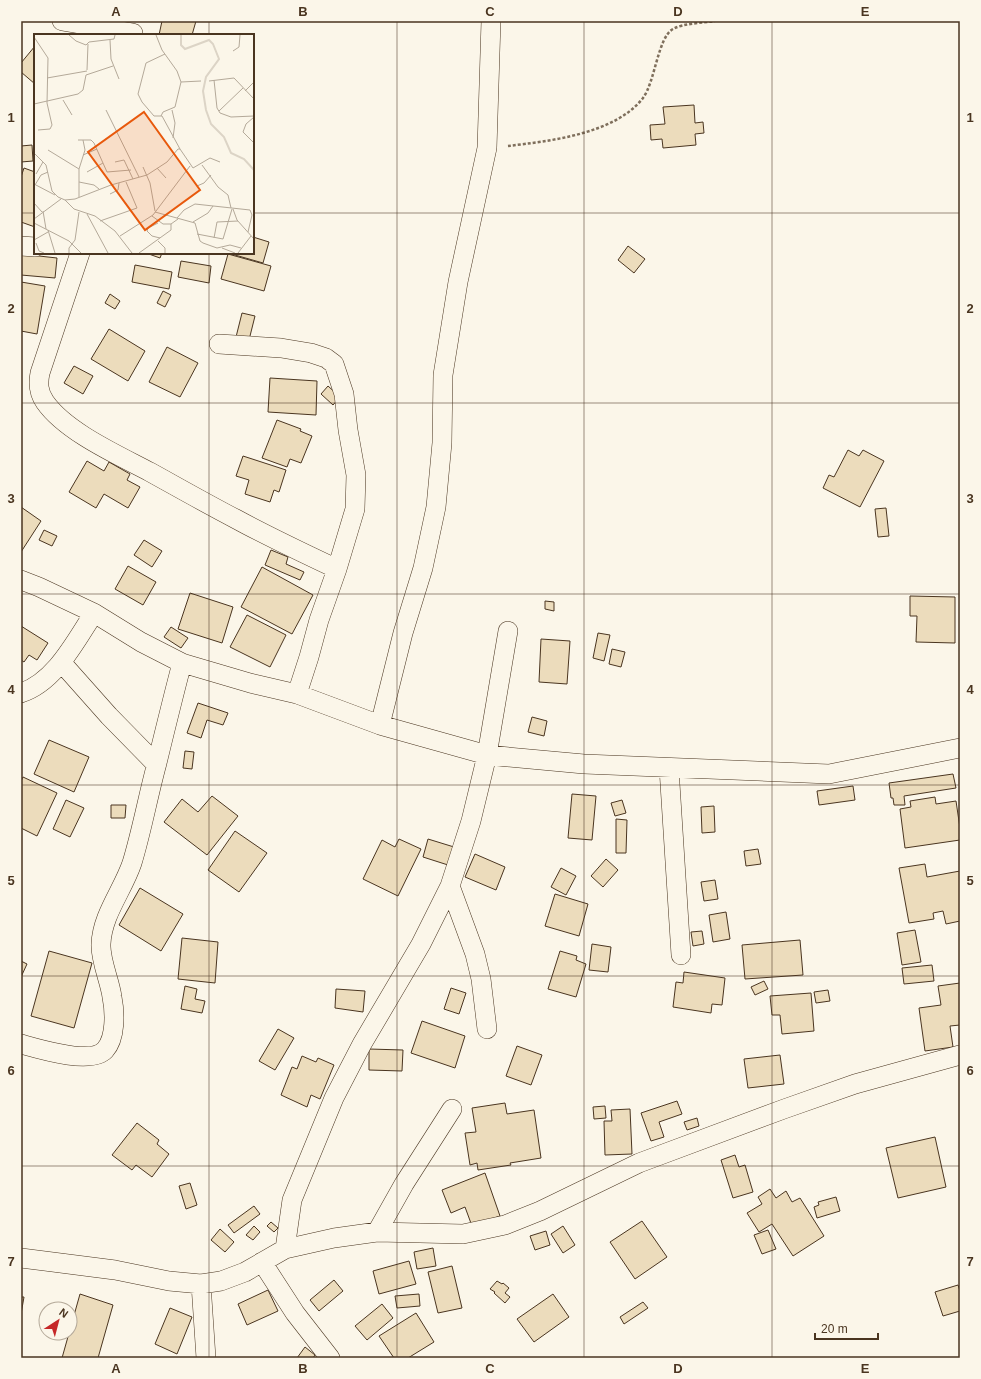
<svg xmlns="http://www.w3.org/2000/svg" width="981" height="1379" viewBox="0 0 981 1379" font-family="Helvetica,sans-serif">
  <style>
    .building { fill: #ecdcbc; stroke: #4a3520 }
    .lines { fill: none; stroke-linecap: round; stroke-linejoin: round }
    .street-casing { stroke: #4a3520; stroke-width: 20 }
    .path { stroke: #7f6f5c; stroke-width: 2.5; stroke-dasharray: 3 2; stroke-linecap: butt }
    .street { stroke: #fbf6e9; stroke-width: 19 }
    .grid { fill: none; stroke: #4a3520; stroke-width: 1; stroke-opacity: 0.55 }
    .inset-river { fill: none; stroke: #dcd4c6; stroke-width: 2 }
    .inset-road { fill: none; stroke: #b4a999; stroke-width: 1 }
    .view { fill: #e8590c; fill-opacity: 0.15; stroke: #e8590c; stroke-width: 2 }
    .inset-edge { fill: none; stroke: #4a3520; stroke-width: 2 }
    .neatline { fill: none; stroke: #4a3520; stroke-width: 1.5 }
    .grid-label { font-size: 13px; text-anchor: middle; font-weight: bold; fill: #4a3520 }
  </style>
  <rect width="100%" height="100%" fill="#fbf6e9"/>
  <path class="building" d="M162 21H196L192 35H159Z
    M35 46V84L21 72V63Z
    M694 105 695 123 703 122 704 133 695 134 696 145 663 148 662 139 651 140 650 125 665 124 663 107Z
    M32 145 33 161 21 162V146Z
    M24 168 35 172V227L21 222V177Z
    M253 237 269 242 263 263 228 253H253Z
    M628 246 645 259 634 273 618 260Z
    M146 253H162L160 258Z
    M21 254 57 258 55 278 21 275Z
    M228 254 271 266 264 291 221 279Z
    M181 261 211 266 209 283 178 277Z
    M135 265 172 272 169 289 132 282Z
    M21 282 45 286 37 334 21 331Z
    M163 291 171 295 165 307 157 303Z
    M110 294 120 301 115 309 105 303Z
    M242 313 255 316 249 340 236 337Z
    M109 329 145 351 128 381 91 359Z
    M167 347 198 363 180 397 149 382Z
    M74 366 93 376 83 394 64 383Z
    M270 378 317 381 316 415 268 412Z
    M328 386 340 397 333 405 321 394Z
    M277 420 301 429 300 431 312 436 301 463 290 459 287 467 262 458Z
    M848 450 859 456 863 450 884 461 860 507 823 488 829 475 834 477Z
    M243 456 286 470 279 492 274 490 270 502 245 494 249 480 236 476Z
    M87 461 104 471 109 462 130 474 127 480 140 487 128 508 104 494 96 508 69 492Z
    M21 507 41 521 21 552Z
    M886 508 889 536 878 537 875 509Z
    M44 530 57 536 52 546 39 540Z
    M144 540 162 551 152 567 134 555Z
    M271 550 288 557 286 564 304 572 300 580 265 565Z
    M128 566 156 582 143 605 115 589Z
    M262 567 313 595 292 634 241 607Z
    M190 593 233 607 222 643 178 629Z
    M910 596 955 597V643L916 642 917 616H910Z
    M545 601 554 602V611L545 609Z
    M247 615 286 635 270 667 230 647Z
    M21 626 48 643 37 660 29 655 24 662 21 660Z
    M171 627 188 638 181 648 164 637Z
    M598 633 610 635 604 661 593 658Z
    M541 639 570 641 567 684 539 682Z
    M612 649 625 652 621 667 609 664Z
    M198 703 228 713 223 725 207 720 201 738 187 733Z
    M532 717 547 721 544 736 528 732Z
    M49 740 89 757 74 792 34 774Z
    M185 751 194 752 192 769 183 768Z
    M953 774 956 788 904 796 905 805H894L893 798H891L889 783Z
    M23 777 57 793 37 836 21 828V781Z
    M853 786 855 800 819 805 817 791Z
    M572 794 596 796 592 840 568 838Z
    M212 796 238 816 207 855 164 822 182 799 198 812Z
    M935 797 936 804 956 801 960 828V840L905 848 900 809 911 807 910 801Z
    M66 800 84 808 70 837 53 829Z
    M622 800 626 813 615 816 611 803Z
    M111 805H126L125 818H111Z
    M714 806 715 832 702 833 701 807Z
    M616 819 627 820 626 853H616Z
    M235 831 267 853 239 892 208 870Z
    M399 839 421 849 398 896 363 879 382 840 395 847Z
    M428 839 454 847 448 865 423 857Z
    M758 849 761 864 746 866 744 851Z
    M475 854 505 867 496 890 465 877Z
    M606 859 618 870 603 887 591 876Z
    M925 864 927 877 960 871V921L946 924 943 911 933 913 934 919 909 923 899 868Z
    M561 868 576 876 566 895 551 887Z
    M715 880 718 899 704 901 701 882Z
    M140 888 183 914 161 951 119 925Z
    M555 894 588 904 579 936 545 926Z
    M726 912 730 939 713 942 709 915Z
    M915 930 921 962 902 965 897 933Z
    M702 931 704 944 693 946 691 932Z
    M182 938 218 942 215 983 178 979Z
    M800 940 803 975 745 979 742 945Z
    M592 944 611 947 608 972 589 970Z
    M49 951 92 963 74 1028 31 1016Z
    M560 951 577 956 576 960 586 964 576 997 548 989Z
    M21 961 27 964 21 977Z
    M932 965 934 981 904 984 902 968Z
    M684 972 725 978 722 1005 712 1004 711 1013 673 1007 676 982 683 983Z
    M764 981 768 989 755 995 751 987Z
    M960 983V1025L950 1026 953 1047 925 1051 919 1008 941 1005 938 986Z
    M185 986 197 989 195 999 205 1001 202 1013 181 1009Z
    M451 988 466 993 459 1014 444 1009Z
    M336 989 365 991 363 1012 335 1008Z
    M828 990 830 1001 816 1003 814 992Z
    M811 993 814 1031 782 1034 780 1015H772L770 996Z
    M422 1021 465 1036 455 1068 411 1053Z
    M278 1029 294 1038 275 1070 259 1061Z
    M517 1046 542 1055 531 1085 506 1076Z
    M369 1049 403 1050 402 1071 369 1070Z
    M780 1055 784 1084 748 1088 744 1059Z
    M302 1056 316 1062 318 1058 334 1065 320 1099 311 1095 307 1107 281 1095 292 1067 297 1069Z
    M677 1101 682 1114 659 1122 664 1137 651 1141 641 1113Z
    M505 1103 507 1114 534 1110 541 1158 510 1163 511 1165 478 1170 477 1163 470 1165 465 1133 476 1132 472 1108Z
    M605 1106 606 1118 594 1119 593 1107Z
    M630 1109 632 1154 605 1155 604 1121H612L611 1110Z
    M697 1118 699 1126 687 1130 684 1122Z
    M137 1123 159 1140 157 1144 169 1154 152 1177 136 1165 132 1170 112 1155Z
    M935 1137 946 1187 898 1198 886 1148Z
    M735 1155 739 1167 745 1165 753 1192 733 1198 721 1160Z
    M485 1173 500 1216 472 1226 465 1207 451 1213 442 1190Z
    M190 1183 197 1205 186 1209 179 1186Z
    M770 1189 776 1198 786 1191 792 1202 800 1198 824 1236 793 1256 772 1224 759 1232 747 1213 762 1204 758 1197Z
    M836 1197 840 1211 817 1218 814 1207 819 1205 818 1202Z
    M254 1206 260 1214 234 1233 228 1225Z
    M642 1221 667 1257 635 1279 610 1242Z
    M271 1222 278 1228 274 1232 267 1226Z
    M254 1226 260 1232 253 1240 246 1235Z
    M563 1226 575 1245 563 1253 551 1234Z
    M220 1229 234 1242 225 1252 211 1240Z
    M768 1230 776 1249 762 1254 754 1235Z
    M546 1231 550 1245 535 1250 530 1236Z
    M433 1248 436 1266 417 1269 414 1252Z
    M409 1261 416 1284 379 1294 373 1271Z
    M452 1266 462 1308 438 1313 428 1272Z
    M334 1280 343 1291 319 1311 310 1300Z
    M497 1281 502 1284 503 1283 509 1288 505 1293 510 1297 505 1303 494 1293 495 1292 490 1289Z
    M958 1285 960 1291V1311L943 1316 935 1292Z
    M268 1290 278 1311 247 1325 238 1304Z
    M80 1294 113 1305 98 1358H62Z
    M419 1294 420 1306 397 1308 395 1296Z
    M553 1294 569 1317 534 1342 517 1319Z
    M21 1297H24L21 1314Z
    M643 1302 648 1308 624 1324 620 1317Z
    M382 1304 393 1318 367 1340 355 1326Z
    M170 1308 192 1317 177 1354 155 1344Z
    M416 1313 434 1342 408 1358H394L379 1336Z
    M305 1347 315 1355 313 1358H297Z"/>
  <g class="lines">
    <g class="street-casing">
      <path id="street" d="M62 21 133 33
        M21 246 35 247
        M80 253 40 373C38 383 38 392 45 402 66 432 118 455 150 472 179 488 207 504 236 519 269 537 303 553 337 569
        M219 344 281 348 311 353 326 358 334 364 344 394 348 430 356 475 355 509 337 569 319 620 309 657 297 694
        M21 580 39 587 94 613 141 642 182 663 250 683 297 694 380 725 487 755 584 764 829 774 960 748
        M61 662 109 716 156 764
        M21 693C55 682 75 642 94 613
        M380 725 403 633 423 568 436 507 442 443 443 375 458 282 487 148 491 21
        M669 768 681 955
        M450 886 475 954 481 979 487 1029
        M21 1044C39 1049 91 1065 105 1050 116 1038 115 1012 112 997 110 981 100 960 101 944 102 915 123 890 132 863 142 830 148 796 157 763 165 730 173 697 182 663
        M377 1232 404 1184 452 1109
        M285 1249 292 1200 334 1098 362 1044 421 944 450 886 471 821 487 755 508 631
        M21 1258 115 1270 169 1281 201 1284 221 1281 245 1272 285 1249 334 1238 377 1232 463 1234 505 1225 540 1211 639 1163 784 1109 855 1084 960 1055
        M262 1262 295 1313 330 1358
        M201 1284 206 1358"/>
    </g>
    <path class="path" d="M508 146C550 141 615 134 643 98 655 82 658 37 673 29 684 23 703 23 715 21"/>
    <use href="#street" class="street"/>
  </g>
  <path class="grid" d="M209 21V35M397 21V1358M584 21V1358M772 21V1358M21 213H35M253 213H960M209 253V1358M21 403H960M21 594H960M21 785H960M21 976H960M21 1166H960"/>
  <g transform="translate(34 34)">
    <rect width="220" height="220" fill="#fbf6e9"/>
    <path class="inset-river" d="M147 1V11L151 15 175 6 179 10 185 25 172 43 169 57 172 76 177 90 190 103 197 119 210 125 220 136"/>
    <path class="inset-road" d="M35 1 42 7 52 11 55 8 80 5 81 1M122 1 128 16 143 37 147 48 141 73 129 78 127 82M0 3 14 24 13 69 18 91 16 95 4 96M76 6 77 25 85 45M199 17 205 13 206 1M131 20 112 29 104 60 108 68 120 82H128L146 115M53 36 54 10M13 44 53 37M180 46 183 74 186 79 197 83 220 82M175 47 200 44 220 65M147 48 167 47M211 57 220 48M29 66 38 81M0 70 44 60 49 56 52 41 79 32M72 76 105 143M138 76 141 89 139 104M185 77 209 54M220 83 212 90 209 98 220 109M44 106H57L60 109 73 138 97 136M14 116 45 135M0 119 12 131 18 157 24 163 31 166 41 165 77 151 113 141 133 128 144 115H146L159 134 176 124 186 128M49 121 63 115M81 128 90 126 99 145M168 131 184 153 194 161 197 174M109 133 116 149 121 177M123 134 132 144M53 138 69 129M2 140 9 128M45 148 60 151 65 155M0 150 21 161M1 151 7 141 14 138M163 152 170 149 177 141M76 160 84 156 85 149M45 163V135L51 116 49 106M31 166 40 175 61 182 81 197 98 219M0 169 8 178M199 175 203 186 220 205M9 177 12 195M121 178 161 189 166 207 169 209 183 214 196 211 207 214M53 180 74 219M118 182 129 190H137L144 185M143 184 150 176 161 170 216 176 218 181 214 198M0 185 27 165M66 187 103 174 92 148M159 188 174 179 179 172M0 189 35 207 47 219M124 189 114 194 113 197 118 202 126 204M14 196 21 219M163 200 189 205 198 175M86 202 119 181 156 132M180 204 183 188 204 187M0 206 14 198M124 207 131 214V219M2 209 5 217 10 219M188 214 201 219M35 219V214L41 206 45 178M105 219 137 196V190M204 219 217 202"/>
    <path class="view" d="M110 78 166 156 111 196 54 118Z"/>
    <rect width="220" height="220" class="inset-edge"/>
  </g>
  <rect width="981" height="1379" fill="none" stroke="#fbf6e9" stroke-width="44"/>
  <g transform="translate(58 1321) rotate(36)"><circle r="19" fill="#fbf6e9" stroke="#b4a999"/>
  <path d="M0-3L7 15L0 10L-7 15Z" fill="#c62828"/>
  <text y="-6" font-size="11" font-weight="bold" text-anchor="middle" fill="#4a3520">N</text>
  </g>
  <path d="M815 1333v6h63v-6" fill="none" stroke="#4a3520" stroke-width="2"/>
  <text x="821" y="1333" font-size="12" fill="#4a3520" stroke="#fbf6e9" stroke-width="3" paint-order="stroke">20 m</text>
  <rect x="22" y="22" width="937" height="1335" class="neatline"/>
  <g class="grid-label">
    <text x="116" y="16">A</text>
    <text x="303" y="16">B</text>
    <text x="490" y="16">C</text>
    <text x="678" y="16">D</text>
    <text x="865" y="16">E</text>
    <text x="11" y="122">1</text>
    <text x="970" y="122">1</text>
    <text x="11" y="313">2</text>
    <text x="970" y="313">2</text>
    <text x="11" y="503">3</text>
    <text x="970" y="503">3</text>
    <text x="11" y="694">4</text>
    <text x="970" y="694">4</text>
    <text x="11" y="885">5</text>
    <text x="970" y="885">5</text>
    <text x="11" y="1075">6</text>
    <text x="970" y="1075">6</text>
    <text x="11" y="1266">7</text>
    <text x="970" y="1266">7</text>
    <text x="116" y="1373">A</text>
    <text x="303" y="1373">B</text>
    <text x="490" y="1373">C</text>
    <text x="678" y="1373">D</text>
    <text x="865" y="1373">E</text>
  </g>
</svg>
